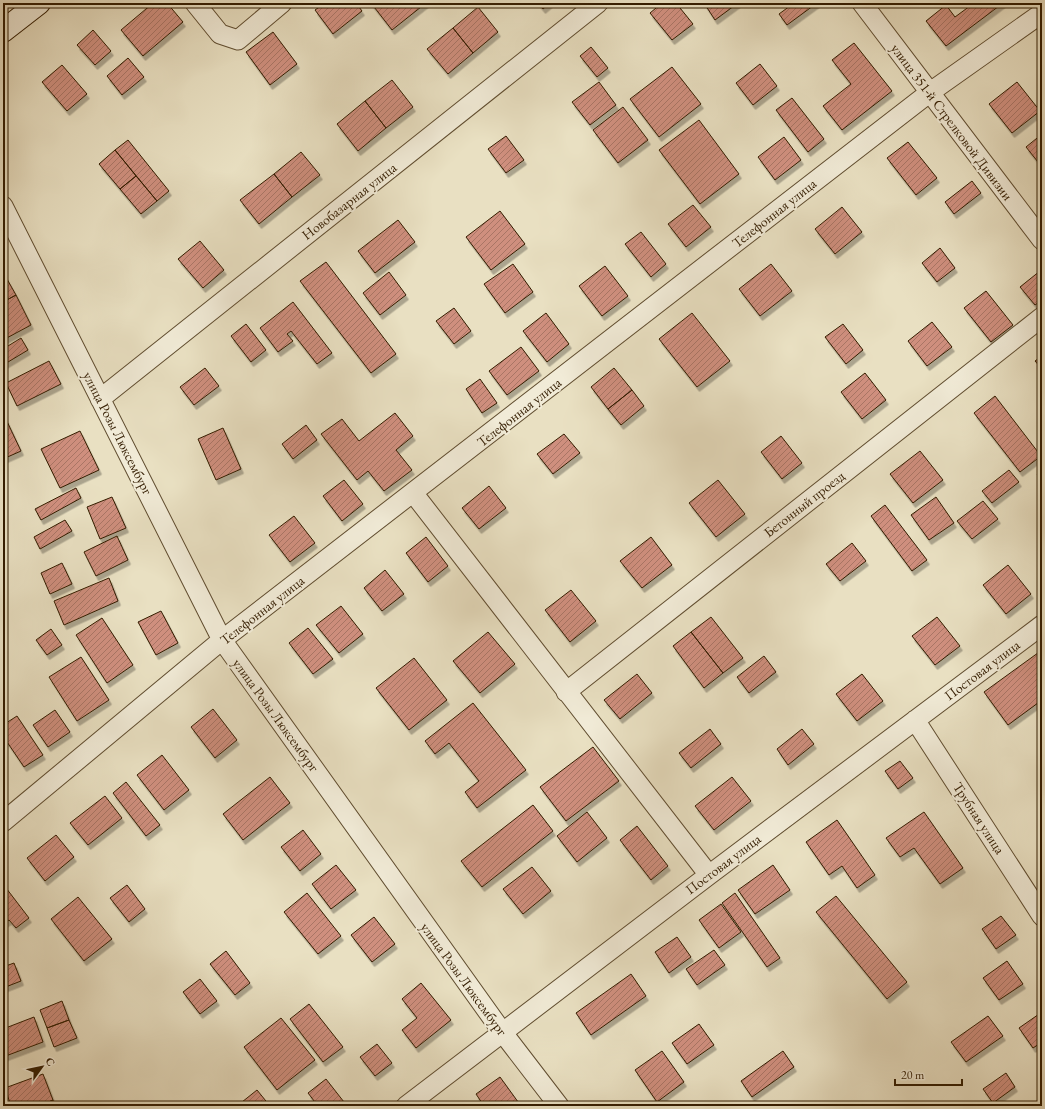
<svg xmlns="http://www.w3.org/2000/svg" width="1045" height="1109" viewBox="0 0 1045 1109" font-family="'EB Garamond',serif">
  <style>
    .building { fill: url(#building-hatch); stroke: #331c00; filter: url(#shadow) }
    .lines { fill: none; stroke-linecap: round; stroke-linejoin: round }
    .minor-casing { stroke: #604d30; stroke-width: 21 }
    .secondary-casing { stroke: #331c00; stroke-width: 24 }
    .minor { stroke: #f1ebd7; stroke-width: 19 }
    .secondary { stroke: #f1ebd7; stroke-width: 22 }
    .labels { text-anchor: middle; stroke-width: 4; stroke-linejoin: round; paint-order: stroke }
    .street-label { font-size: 14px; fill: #331c00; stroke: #f1ebd7 }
  </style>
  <defs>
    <pattern id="building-hatch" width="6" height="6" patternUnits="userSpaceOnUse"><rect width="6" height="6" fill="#cf8f7e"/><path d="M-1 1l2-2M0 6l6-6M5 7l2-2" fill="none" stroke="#a97465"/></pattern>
    <filter id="shadow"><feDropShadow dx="2.5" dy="4.5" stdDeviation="0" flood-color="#0004"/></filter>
  </defs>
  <rect width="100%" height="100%" fill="#e9e0c2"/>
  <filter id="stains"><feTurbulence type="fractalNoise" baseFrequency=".005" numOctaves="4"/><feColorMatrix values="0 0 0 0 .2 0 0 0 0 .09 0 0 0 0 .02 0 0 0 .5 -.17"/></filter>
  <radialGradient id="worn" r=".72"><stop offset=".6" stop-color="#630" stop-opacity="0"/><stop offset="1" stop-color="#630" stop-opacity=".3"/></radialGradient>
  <path class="building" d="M153 3H167L183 22 143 56 121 30Z
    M325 3H356L362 11 333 34 315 10Z
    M371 3H426L392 30Z
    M538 3H550L543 9Z
    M662 3H676L693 24 672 40 650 13Z
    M704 3H738L715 20Z
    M794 3H817L787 25 779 14Z
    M1003 3 946 46 926 21 946 5 955 17 974 3Z
    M478 7 498 32 473 53 453 28Z
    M453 28 473 53 448 74 427 49Z
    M93 30 111 51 95 65 77 45Z
    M273 32 297 64 270 85 246 52Z
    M854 43 892 91 842 130 823 106 851 84 832 60Z
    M591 47 608 68 597 77 580 56Z
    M128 58 144 77 122 95 107 76Z
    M760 64 777 86 753 105 736 83Z
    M62 65 87 94 67 111 42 82Z
    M672 67 701 104 659 137 630 99Z
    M392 80 413 107 386 128 365 101Z
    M599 82 616 105 590 125 572 102Z
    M1017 82 1040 111 1012 133 989 104Z
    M792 98 824 139 808 152 776 110Z
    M365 101 386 128 358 151 337 124Z
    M623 107 648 140 618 163 593 130Z
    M699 120 739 174 700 204 659 150Z
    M1042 134V167L1026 147Z
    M506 136 524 160 506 173 488 149Z
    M784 137 801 160 775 180 758 157Z
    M128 140 169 191 157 201 115 150Z
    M908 142 937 178 916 195 887 158Z
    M115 150 136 176 120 189 99 164Z
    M301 152 320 175 292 197 274 174Z
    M274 174 292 197 259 224 240 200Z
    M136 176 157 201 141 214 120 189Z
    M972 181 981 193 954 214 945 202Z
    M693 205 711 227 686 247 668 224Z
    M842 207 862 232 835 254 815 229Z
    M500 211 525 244 491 270 466 237Z
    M398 220 415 242 375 273 358 251Z
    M641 232 666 264 651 277 625 244Z
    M200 241 224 270 203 288 178 259Z
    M940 248 955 268 937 282 922 263Z
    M326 262 396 354 371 373 300 281Z
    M513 264 533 292 505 313 484 284Z
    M771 264 792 291 760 316 739 289Z
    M605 266 628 296 602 316 579 286Z
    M1040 271 1042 273V300L1035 305 1020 287Z
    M3 272 16 295 3 302Z
    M389 272 406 295 380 315 363 293Z
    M986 291 1013 325 991 342 964 308Z
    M16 295 31 325 3 340V302Z
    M293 302 332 353 317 364 291 331 287 334 293 341 278 352 260 328Z
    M454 308 471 331 454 344 436 321Z
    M546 313 569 344 547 362 523 331Z
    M692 313 730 361 697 387 659 339Z
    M932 322 952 347 927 366 908 341Z
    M246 324 266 350 251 362 231 336Z
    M843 324 863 350 846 364 825 337Z
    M21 338 28 350 3 365V349Z
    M521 347 539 371 507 395 489 371Z
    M1042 356V369L1035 361Z
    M49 361 61 384 17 406 6 383Z
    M205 368 219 386 194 405 180 387Z
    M614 368 632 390 608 409 591 387Z
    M865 373 886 400 862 419 841 392Z
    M480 379 497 403 482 413 466 389Z
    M632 390 644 406 621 425 608 409Z
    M995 396 1041 456 1020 472 974 413Z
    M3 413 21 451 3 459Z
    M395 413 413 436 396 450 412 470 384 491 368 471 357 480 321 434 342 419 359 441Z
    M306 425 317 440 293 459 282 444Z
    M223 428 241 469 216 480 198 439Z
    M80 431 99 470 60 488 41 449Z
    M564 434 580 453 553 474 537 454Z
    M781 436 802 463 782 479 761 452Z
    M920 451 943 480 913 503 890 474Z
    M1009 470 1019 482 992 503 982 491Z
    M1042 470V480L1037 474Z
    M344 480 363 504 342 521 323 496Z
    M718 480 745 514 716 537 689 503Z
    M489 486 506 508 479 529 462 508Z
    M76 488 81 498 41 520 35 509Z
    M112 497 126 528 100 539 87 507Z
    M936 497 954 523 929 540 911 515Z
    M983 501 998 519 972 539 957 521Z
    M885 505 927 560 912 571 871 516Z
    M294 516 315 543 290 562 269 535Z
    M65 520 72 531 40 549 34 537Z
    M117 536 128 560 96 576 84 552Z
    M426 537 448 566 428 582 406 553Z
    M651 537 672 565 642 588 620 561Z
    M852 543 866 561 840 581 826 564Z
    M62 563 72 584 50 594 41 573Z
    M1008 565 1031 594 1006 614 983 585Z
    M385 570 404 594 382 611 364 588Z
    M109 578 118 601 64 625 54 601Z
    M571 590 596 621 570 642 545 610Z
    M341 606 363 634 339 653 316 625Z
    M161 611 178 643 156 655 138 622Z
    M711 617 743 658 723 673 691 632Z
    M937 617 960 646 935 665 912 636Z
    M102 618 133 665 107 683 76 635Z
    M308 628 333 659 313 674 289 643Z
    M51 629 62 645 47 655 36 640Z
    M488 632 515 664 480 693 453 661Z
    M691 632 723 673 704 688 673 646Z
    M1042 650V700L1008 725 984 692Z
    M764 656 776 672 749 693 737 677Z
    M81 657 109 700 77 721 49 677Z
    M414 658 447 700 409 730 376 688Z
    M637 674 652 693 620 719 604 700Z
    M862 674 883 701 857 721 836 694Z
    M473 703 526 770 477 808 465 792 479 781 449 743 435 754 425 741Z
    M213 709 237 740 215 758 191 727Z
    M55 710 70 732 48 747 33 725Z
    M17 716 43 755 24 767 3 736V725Z
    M710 729 721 744 691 768 679 753Z
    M802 729 814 744 788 765 777 749Z
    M593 747 619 781 566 821 540 787Z
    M162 755 189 790 164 810 137 775Z
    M900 761 913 778 898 789 885 771Z
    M270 777 290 803 243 840 223 814Z
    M732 777 751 801 714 830 695 806Z
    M126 782 160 825 146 836 113 793Z
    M105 796 122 818 88 845 70 823Z
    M533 805 553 831 482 887 461 861Z
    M587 812 607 838 577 862 557 836Z
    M924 812 963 868 940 884 914 848 900 857 886 838Z
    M837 820 875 875 857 888 842 866 829 875 806 842Z
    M637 826 668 866 651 880 620 840Z
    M303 830 321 854 300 871 281 847Z
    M56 835 74 857 45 881 27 858Z
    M336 865 356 890 331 909 312 884Z
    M773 865 790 890 755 914 738 890Z
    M532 867 551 891 523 914 503 889Z
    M3 884 29 918 16 928 9 920 3 924Z
    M127 885 145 909 129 922 110 898Z
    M307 893 341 936 318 954 284 912Z
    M735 893 780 958 767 967 722 903Z
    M836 896 907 982 887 999 816 912Z
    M78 897 112 939 84 961 51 919Z
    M721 904 741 932 719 948 699 920Z
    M1001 916 1016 935 996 949 982 929Z
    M374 917 395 944 372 962 351 935Z
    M677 937 691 957 669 973 655 952Z
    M714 950 725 965 697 985 686 969Z
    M226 951 250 983 235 995 210 964Z
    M1007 961 1023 984 999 1000 983 978Z
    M14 963 21 981 3 988V967Z
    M631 974 646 996 591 1035 576 1013Z
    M200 979 217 1001 200 1014 183 992Z
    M421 983 451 1020 416 1048 402 1030 417 1018 402 999Z
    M62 1001 69 1020 47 1028 40 1010Z
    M309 1004 343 1047 323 1062 290 1019Z
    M1042 1012V1042L1033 1048 1019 1028Z
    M988 1016 1003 1036 966 1062 951 1042Z
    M34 1017 43 1042 3 1057V1029Z
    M281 1018 315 1060 277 1090 244 1047Z
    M69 1020 77 1038 54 1047 47 1028Z
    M699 1024 714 1045 687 1064 672 1043Z
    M377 1044 392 1063 375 1076 360 1057Z
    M662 1051 684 1082 657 1102 635 1070Z
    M783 1051 794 1067 752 1097 741 1081Z
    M1006 1073 1015 1087 993 1103 983 1089Z
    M43 1074 53 1100 39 1106H11L5 1088Z
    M500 1077 521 1106H484L476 1094Z
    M326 1079 344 1102 339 1106H318L308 1093Z
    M257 1090 270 1106H237Z
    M53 1100 55 1106H39Z"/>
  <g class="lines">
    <g class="minor-casing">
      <path id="minor" d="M195 3 220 34 238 40 282 3
        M862 3 1042 240
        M3 206 222 640 503 1033 559 1106
        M100 399 598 3
        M414 494 709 875
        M566 692 1042 317
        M915 720 1042 916
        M3 822 222 640 929 93 1042 13
        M406 1106 709 875 1042 625"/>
    </g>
    <g class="secondary-casing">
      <path id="secondary" d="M3 31 39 3"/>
    </g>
    <use href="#minor" class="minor"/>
    <use href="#secondary" class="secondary"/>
  </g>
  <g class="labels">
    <g class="street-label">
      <text transform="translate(952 122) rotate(53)" y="5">улица 351-й Стрелковой Дивизии</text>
      <text transform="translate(349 201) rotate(-38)" y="5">Новобазарная улица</text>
      <text transform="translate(774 213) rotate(-38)" y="5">Телефонная улица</text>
      <text transform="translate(519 412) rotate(-38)" y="5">Телефонная улица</text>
      <text transform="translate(118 433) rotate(63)" y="5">улица Розы Люксембург</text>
      <text transform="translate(804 504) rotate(-38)" y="5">Бетонный проезд</text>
      <text transform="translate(262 610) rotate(-38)" y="5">Телефонная улица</text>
      <text transform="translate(982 670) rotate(-37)" y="5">Постовая улица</text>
      <text transform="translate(276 715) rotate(54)" y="5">улица Розы Люксембург</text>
      <text transform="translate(979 818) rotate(57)" y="5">Трубная улица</text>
      <text transform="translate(723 864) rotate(-37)" y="5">Постовая улица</text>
      <text transform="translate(464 979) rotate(54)" y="5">улица Розы Люксембург</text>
    </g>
  </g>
  <rect width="1045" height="1109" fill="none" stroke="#e9e0c2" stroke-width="16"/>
  <rect x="4" y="4" width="1037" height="1101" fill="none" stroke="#331c00" stroke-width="2"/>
  <rect x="8" y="8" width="1029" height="1093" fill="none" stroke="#331c00"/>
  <g transform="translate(42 1067) rotate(57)" stroke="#f1ebd7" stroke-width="3" paint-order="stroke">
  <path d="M0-3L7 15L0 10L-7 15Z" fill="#331c00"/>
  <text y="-6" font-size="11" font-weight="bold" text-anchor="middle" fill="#331c00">С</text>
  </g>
  <path d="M895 1079v6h67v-6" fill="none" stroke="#331c00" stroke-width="2"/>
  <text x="901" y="1079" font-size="12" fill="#331c00" stroke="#f1ebd7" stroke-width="3" paint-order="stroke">20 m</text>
  <rect width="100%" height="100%" filter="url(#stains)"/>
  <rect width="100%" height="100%" fill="url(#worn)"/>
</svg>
